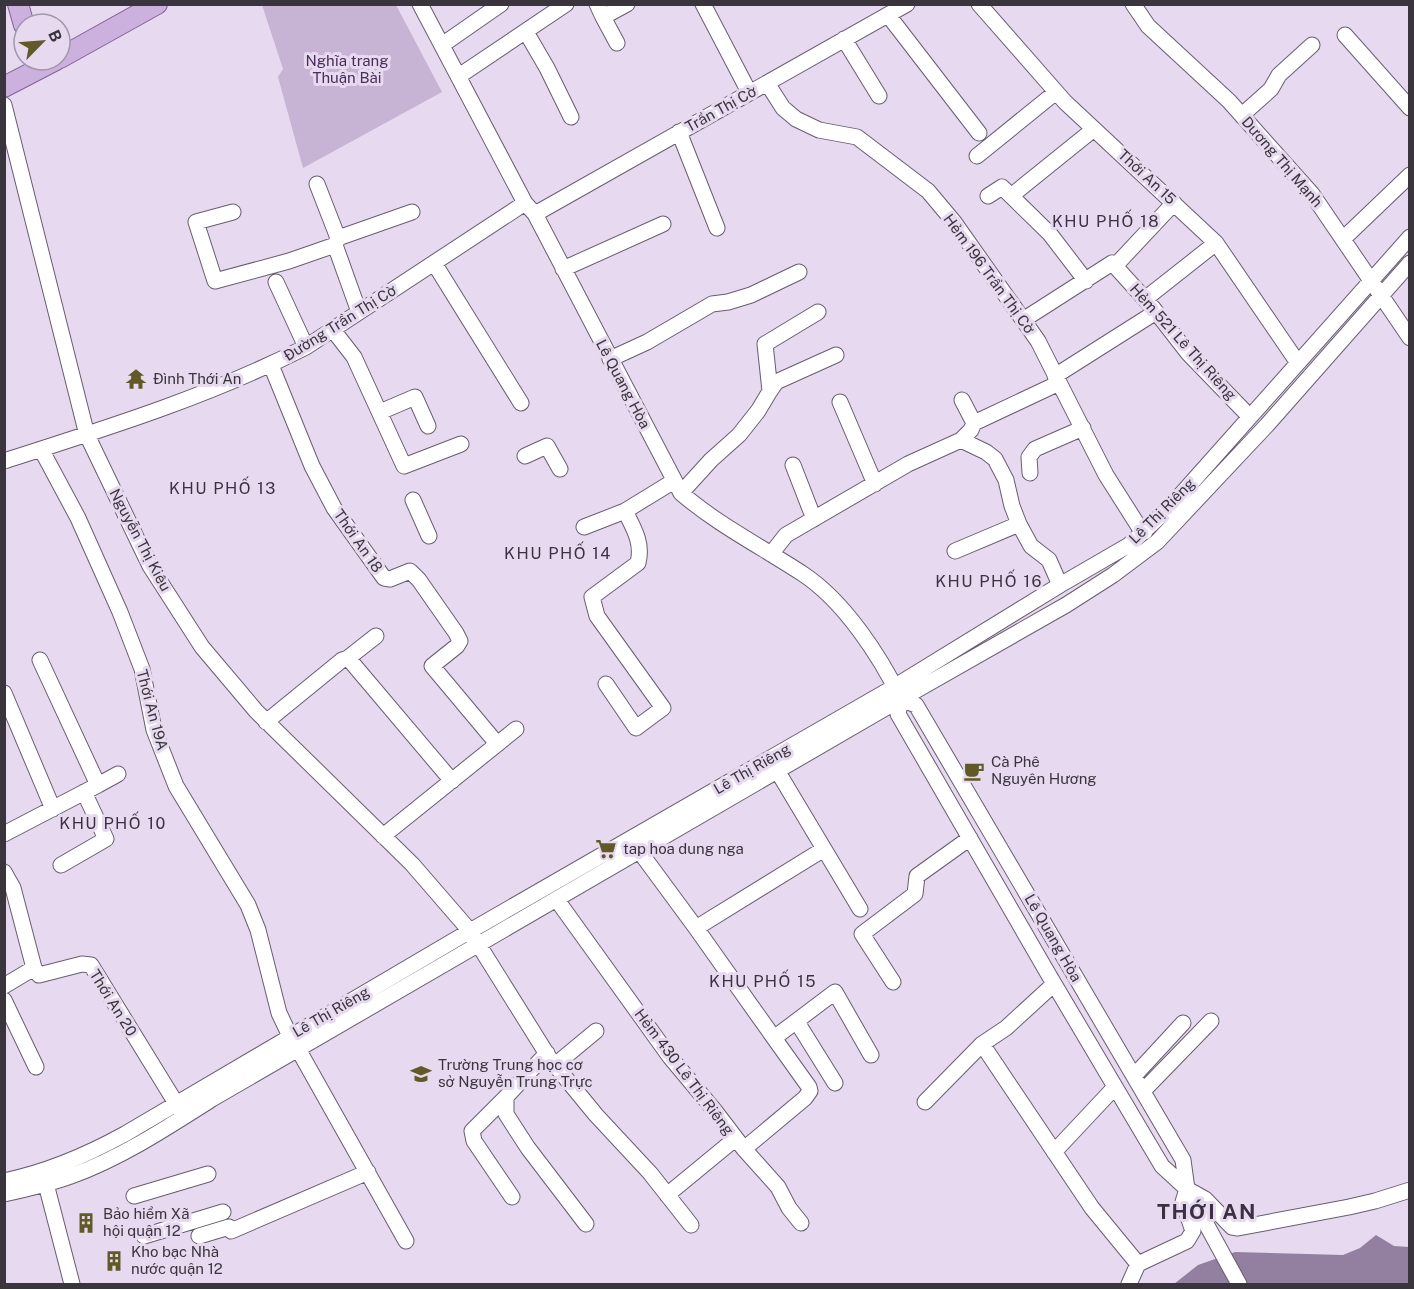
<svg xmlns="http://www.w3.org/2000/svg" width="1414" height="1289" viewBox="0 0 1414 1289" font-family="'Public Sans',sans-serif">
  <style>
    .green { fill: #c7b3d4 }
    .water { fill: #937fa0 }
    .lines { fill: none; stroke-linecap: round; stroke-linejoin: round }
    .minor-casing { stroke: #685d6f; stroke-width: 17 }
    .major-casing { stroke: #836396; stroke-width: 22 }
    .minor { stroke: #fff; stroke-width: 15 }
    .major { stroke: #ccb0dd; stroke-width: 20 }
    .labels { text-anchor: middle; stroke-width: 6; stroke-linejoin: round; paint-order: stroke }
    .park-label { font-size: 15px; fill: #4a2d5a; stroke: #e7daf0 }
    .street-label { font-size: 15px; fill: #3a353d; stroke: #e7daf0 }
    .poi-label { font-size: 15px; fill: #3a353d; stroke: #e7daf0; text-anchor: start }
    .neighbourhood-label { font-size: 16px; letter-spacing: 1.5px; fill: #3b3041; stroke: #e7daf0 }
    .district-label { font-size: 21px; font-weight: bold; letter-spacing: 1.5px; fill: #3b3041; stroke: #e7daf0 }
  </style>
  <rect width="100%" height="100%" fill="#e7daf0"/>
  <path class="green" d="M262 5H396L442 92 303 168 278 77 283 69Z"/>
  <path class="water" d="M1376 1235 1394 1246 1409 1247V1284H1174L1198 1265 1235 1252 1343 1255 1360 1248Z"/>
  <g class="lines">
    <g class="minor-casing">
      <path id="minor" d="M420 4 525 203 535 214 681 493C718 525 762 547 803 574 844 601 880 656 901 699L898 714 1050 977 1162 1166 1187 1189 1239 1284
        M597 4 603 17 627 4
        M703 4 749 92
        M979 4 1065 102 1216 243 1298 363
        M1133 4 1148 26 1229 101 1312 194 1410 338
        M888 15 979 133
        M603 17 617 43
        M526 32 547 68 571 117
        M1345 35 1410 108
        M844 39 879 96
        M442 45 501 4
        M459 76 566 4
        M767 83 783 108 796 119 819 130 857 137 928 191 954 222 1038 341 1106 475 1139 527 1145 532
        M4 105 87 435 150 566 202 647 256 711 412 864 470 931 550 1059 596 1115 650 1173 691 1225
        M1242 115 1271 89 1279 75 1312 45
        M679 132 717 228
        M977 156 1056 92
        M317 184 338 238
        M988 196 1002 187 1050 234 1086 281
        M1011 196 1094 129
        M233 212 196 222 215 281 289 261 335 245 359 312
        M535 214 907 4
        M1343 239 1410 175
        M335 245 338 238 412 212
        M434 263 521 403
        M1115 266 1153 308 1188 353 1250 417
        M1115 266 1174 203
        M563 269 663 224
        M276 282 306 347
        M1145 299 1216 243
        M1023 320 1112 263 1115 266
        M333 330 354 357 404 466 461 444
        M610 359 647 342 712 304 728 302 751 295 799 272
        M271 365 312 466 334 508 384 578 390 579 410 571 419 580 456 633 460 641 457 646 432 666 494 740 493 746
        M1055 376 1156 312
        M770 391 776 382 836 355
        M962 400 974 423
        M840 402 875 484
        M380 412 415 397 428 426
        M961 440 986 452 995 459 1006 480 1012 506 1019 524 1031 546 1049 560 1060 585
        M41 449 78 518 120 612 142 669 154 730 176 786 248 905 258 930 279 1013 290 1036
        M525 456 547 446 560 469
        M4 461C107 428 210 396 306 347L525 203
        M793 465 814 519
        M1030 473 1029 457 1035 449 1083 428
        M681 493 711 460 739 435 758 411 770 391 765 344 818 312
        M413 500 429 536
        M584 527 625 511
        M955 551 1019 524
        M771 554 786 535 908 464 961 440 971 430 974 423 1059 383
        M348 658 452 781
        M606 684 636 728 663 708 597 616 592 597 638 563C643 543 634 529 625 511L674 481
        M4 693 53 809
        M901 699 916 705 1183 1160 1187 1189 1183 1202 1193 1231 1187 1241 1138 1264 1129 1284
        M266 722 342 660 348 658 376 636
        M778 772 860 909
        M98 785 118 774
        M4 834 98 785 40 660
        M383 836 516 729
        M640 852 696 928 774 1038 835 992 871 1055
        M61 865 106 839 84 792
        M4 872 13 888 34 968 39 975 82 964 91 965 182 1113
        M557 900 670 1057 715 1111 744 1149 805 1098 810 1091 809 1087 774 1038
        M696 928 824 849
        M893 982 862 934 915 894 917 876 970 838
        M4 986 34 968
        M4 1000 36 1067
        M797 1022 835 1083
        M982 1044 1092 1208 1138 1264
        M298 1049 406 1241
        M547 1053 506 1097V1114L528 1148 586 1224
        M555 1065 596 1031
        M1134 1076 1183 1023
        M1143 1091 1211 1021
        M506 1097 472 1131 474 1141 512 1197
        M925 1102 982 1044 1006 1028 1054 984
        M744 1149 778 1187 789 1208 801 1223
        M1054 1152 1115 1087
        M4 1181C47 1172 87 1155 125 1134L470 931 894 687 1060 585 1129 545 1169 508 1410 237
        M46 1184 72 1284
        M1187 1189 1205 1199 1232 1227 1238 1228 1349 1207 1375 1201 1410 1190
        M4 1194C27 1189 49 1184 71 1176 121 1158 168 1127 212 1099L901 699 1066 605 1113 575 1157 542 1267 425 1410 263
        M667 1195 735 1139
        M134 1196 208 1174
        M231 1231 368 1172
        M144 1236 223 1212
        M199 1236 229 1227"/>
    </g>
    <g class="major-casing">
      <path id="major" d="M18 4 24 25
        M60 58 157 4
        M4 87 56 60"/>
    </g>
    <use href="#minor" class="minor"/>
    <use href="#major" class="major"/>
  </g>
  <defs>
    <g id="temple-bare" transform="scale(1.62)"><path d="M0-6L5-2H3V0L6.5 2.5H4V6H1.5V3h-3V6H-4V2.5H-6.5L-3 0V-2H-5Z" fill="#615a26" stroke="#e7daf0" stroke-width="2.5" paint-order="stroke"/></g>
    <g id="cafe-bare" transform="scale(1.62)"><path d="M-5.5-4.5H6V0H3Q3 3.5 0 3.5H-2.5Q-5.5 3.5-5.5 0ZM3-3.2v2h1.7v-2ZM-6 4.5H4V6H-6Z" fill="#615a26" stroke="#e7daf0" stroke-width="2.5" paint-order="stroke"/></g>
    <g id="supermarket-bare" transform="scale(1.62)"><path d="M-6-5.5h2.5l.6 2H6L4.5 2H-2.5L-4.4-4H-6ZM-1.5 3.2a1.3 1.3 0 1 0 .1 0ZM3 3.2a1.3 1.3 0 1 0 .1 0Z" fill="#615a26" stroke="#e7daf0" stroke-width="2.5" paint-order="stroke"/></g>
    <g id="school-bare" transform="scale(1.62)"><path d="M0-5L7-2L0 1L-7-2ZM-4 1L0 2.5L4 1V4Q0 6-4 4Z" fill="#615a26" stroke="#e7daf0" stroke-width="2.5" paint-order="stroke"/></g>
    <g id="building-bare" transform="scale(1.62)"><path d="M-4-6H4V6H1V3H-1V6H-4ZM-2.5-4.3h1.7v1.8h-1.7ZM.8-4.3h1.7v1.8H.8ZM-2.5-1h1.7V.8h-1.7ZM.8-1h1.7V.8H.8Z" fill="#615a26" stroke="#e7daf0" stroke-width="2.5" paint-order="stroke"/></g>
  </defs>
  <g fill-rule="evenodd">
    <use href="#temple-bare" x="136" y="379"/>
    <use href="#cafe-bare" x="974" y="771"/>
    <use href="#supermarket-bare" x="606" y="849"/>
    <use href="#school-bare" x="421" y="1074"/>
    <use href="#building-bare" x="86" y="1223"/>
    <use href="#building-bare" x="114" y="1261"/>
  </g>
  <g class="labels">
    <g class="park-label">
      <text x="347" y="66">Nghĩa trang<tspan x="347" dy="17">Thuận Bài</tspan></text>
    </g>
    <g class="street-label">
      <text transform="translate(721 109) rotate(-29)" y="5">Trần Thị Cờ</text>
      <text transform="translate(1282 162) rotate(49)" y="5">Dương Thị Mạnh</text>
      <text transform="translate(1147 177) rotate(43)" y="5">Thới An 15</text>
      <text transform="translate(989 274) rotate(54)" y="5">Hẻm 196 Trần Thị Cờ</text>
      <text transform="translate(340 323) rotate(-32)" y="5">Đường Trần Thị Cờ</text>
      <text transform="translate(1183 342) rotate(48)" y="5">Hẻm 521 Lê Thị Riêng</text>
      <text transform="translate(623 384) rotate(62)" y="5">Lê Quang Hòa</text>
      <text transform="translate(1162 511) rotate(-45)" y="5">Lê Thị Riêng</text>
      <text transform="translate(140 540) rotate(62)" y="5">Nguyễn Thị Kiêu</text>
      <text transform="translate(358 541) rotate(55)" y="5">Thới An 18</text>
      <text transform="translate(152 710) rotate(75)" y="5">Thới An 19A</text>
      <text transform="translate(752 769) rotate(-30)" y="5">Lê Thị Riêng</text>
      <text transform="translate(1053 938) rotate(60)" y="5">Lê Quang Hòa</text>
      <text transform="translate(113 1003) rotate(58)" y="5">Thới An 20</text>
      <text transform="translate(331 1012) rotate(-30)" y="5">Lê Thị Riêng</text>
      <text transform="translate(684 1072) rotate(53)" y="5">Hẻm 430 Lê Thị Riêng</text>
    </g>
    <g class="poi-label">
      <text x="153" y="384">Đình Thới An</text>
      <text x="991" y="767">Cà Phê<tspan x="991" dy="17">Nguyên Hương</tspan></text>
      <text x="623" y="854">tap hoa dung nga</text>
      <text x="438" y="1070">Trường Trung học cơ<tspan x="438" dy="17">sở Nguyễn Trung Trực</tspan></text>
      <text x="103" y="1219">Bảo hiểm Xã<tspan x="103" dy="17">hội quận 12</tspan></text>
      <text x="131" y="1257">Kho bạc Nhà<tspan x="131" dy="17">nước quận 12</tspan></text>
    </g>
    <g class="neighbourhood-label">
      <text x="1106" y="227">KHU PHỐ 18</text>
      <text x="223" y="494">KHU PHỐ 13</text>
      <text x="558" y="559">KHU PHỐ 14</text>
      <text x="989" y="587">KHU PHỐ 16</text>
      <text x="113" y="829">KHU PHỐ 10</text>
      <text x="763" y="987">KHU PHỐ 15</text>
    </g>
    <g class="district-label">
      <text x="1207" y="1219">THỚI AN</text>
    </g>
  </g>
  <rect width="1414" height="1289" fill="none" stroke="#3a353d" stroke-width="12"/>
  <g transform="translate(42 42) rotate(65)"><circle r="28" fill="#e7daf0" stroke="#a298a8" stroke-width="1.5"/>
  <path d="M0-4.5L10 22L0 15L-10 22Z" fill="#615a26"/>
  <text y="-9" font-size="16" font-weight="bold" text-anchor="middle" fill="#3a353d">B</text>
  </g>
</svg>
